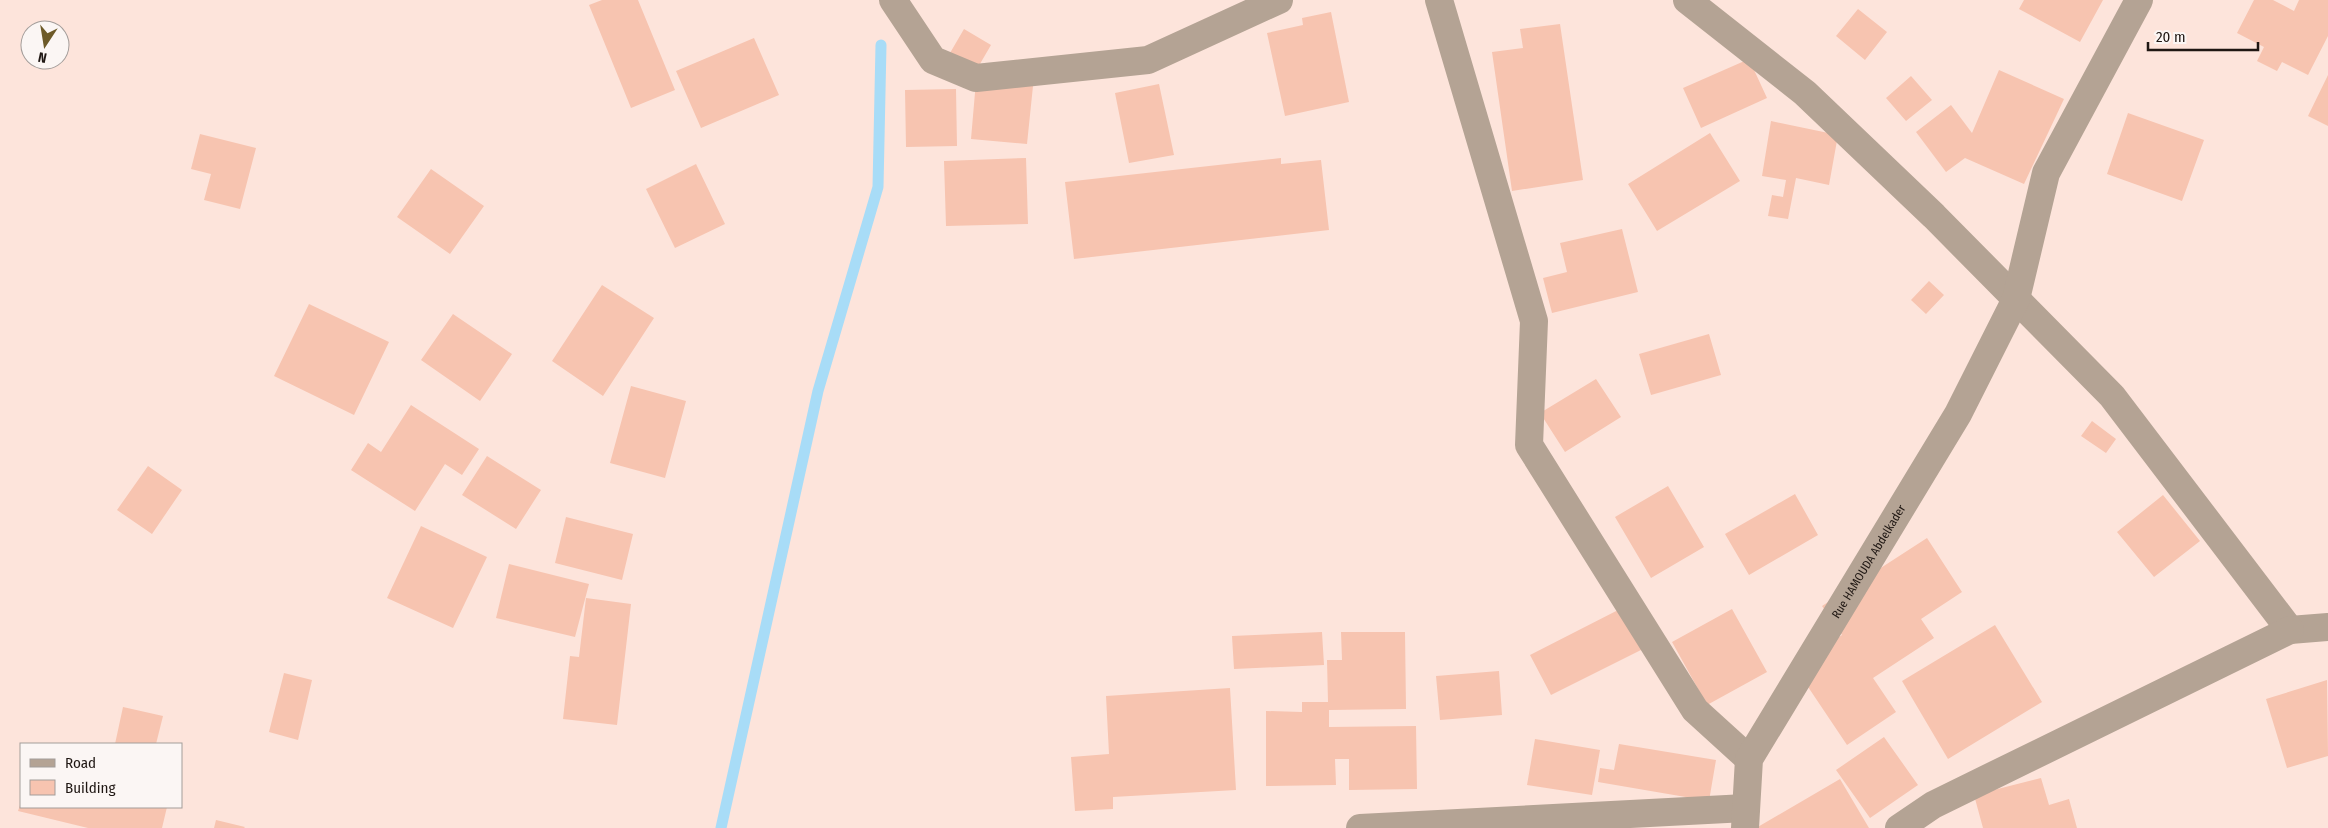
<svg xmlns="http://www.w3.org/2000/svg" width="2328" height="828" viewBox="0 0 2328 828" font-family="'Fira Sans Condensed',sans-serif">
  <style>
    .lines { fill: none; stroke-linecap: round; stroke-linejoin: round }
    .stream { stroke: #a8dcf7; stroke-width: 11 }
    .building { fill: #f7c4b0 }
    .minor { stroke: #b4a394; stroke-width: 28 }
    .labels { text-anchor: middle; stroke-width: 5; stroke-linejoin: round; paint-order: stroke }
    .street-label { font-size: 12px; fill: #1f1713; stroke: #fbf6f4 }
  </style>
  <rect width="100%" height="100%" fill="#fde4db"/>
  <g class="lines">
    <path class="stream" d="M721 828 818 391 878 187 881 45"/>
  </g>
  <path class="building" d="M602 0H638L675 90 631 108 589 5Z
    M2024 0H2103L2080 42 2019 9Z
    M2254 0H2273L2294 11 2299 0H2328V36L2308 75 2282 62 2277 71 2257 61 2264 47 2237 33Z
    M1858 9 1887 32 1865 60 1836 36Z
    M1331 12 1349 102 1285 116 1267 33 1303 25 1302 18Z
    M1560 24 1583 180 1512 191 1492 52 1523 48 1520 29Z
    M964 29 991 45 977 69 950 53Z
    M754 38 779 95 701 128 676 71Z
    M1749 59 1767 98 1701 128 1683 88Z
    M1999 70 2064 99 2024 184 1965 158 1946 172 1916 132 1951 105 1972 133Z
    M2328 75V126L2308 116Z
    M1911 76 1932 100 1906 121 1886 98Z
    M976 81 1033 86 1027 144 971 139Z
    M1159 84 1174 155 1129 163 1115 93Z
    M956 89 957 146 906 147 905 90Z
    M2128 113 2204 140 2182 201 2107 174Z
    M1771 121 1838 135 1829 185 1796 178 1788 219 1768 216 1772 195 1783 197 1786 180 1762 176Z
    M1710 133 1740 181 1657 231 1628 184Z
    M200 134 256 148 240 209 204 200 211 174 191 169Z
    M1026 158 1028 224 946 226 944 161Z
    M1281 158V164L1321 160 1329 230 1074 259 1065 182Z
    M696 164 725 224 675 248 646 189Z
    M431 169 484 206 450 254 397 217Z
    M1622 229 1638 292 1552 313 1543 278 1567 272 1560 243Z
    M1929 281 1944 295 1926 314 1911 300Z
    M602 285 654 318 603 396 552 361Z
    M309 304 389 342 354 415 274 376Z
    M453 314 512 354 480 401 421 360Z
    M1709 334 1721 375 1651 395 1639 354Z
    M1596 379 1621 417 1565 452 1540 413Z
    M631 386 686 401 665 478 610 463Z
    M411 405 479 449 462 475 445 464 415 511 351 470 368 443 381 452Z
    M2092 421 2116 439 2106 453 2081 436Z
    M487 456 541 490 516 529 462 495Z
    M148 466 182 490 152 534 117 510Z
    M1668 486 1704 547 1651 578 1615 517Z
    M1795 494 1818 535 1749 575 1725 534Z
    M2163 495 2200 541 2154 577 2117 532Z
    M566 517 633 534 622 580 555 563Z
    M421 526 487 557 453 628 387 598Z
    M1927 538 1962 592 1921 619 1934 638 1873 678 1896 712 1847 745 1794 666 1842 635 1822 606Z
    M509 564 589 584 575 637 496 618Z
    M586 598 631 604 617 725 563 719 570 656 579 657Z
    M1624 607 1645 648 1551 695 1530 655Z
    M1732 609 1767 672 1707 705 1672 642Z
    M1995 625 2042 702 1948 759 1902 681Z
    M1322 632 1324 665 1234 669 1232 636Z
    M1341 632H1405L1406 709 1329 710V727L1416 726 1417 789 1349 790V759H1335L1336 785 1266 786V711L1302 712V702H1328L1327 660H1342Z
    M1499 671 1502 715 1440 720 1436 676Z
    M284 673 312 680 298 740 269 732Z
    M2327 680 2328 756 2287 768 2266 699Z
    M1230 688 1236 790 1113 797V809L1075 811 1071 757 1109 754 1106 696Z
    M123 707 163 716 156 744H115Z
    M1884 737 1918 785 1870 818 1836 770Z
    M1535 739 1600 750 1592 795 1527 785Z
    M1619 744 1716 760 1709 801 1598 782 1600 768 1614 770Z
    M2041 778 2049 805 2069 799 2077 828H1983L1974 795Z
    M1840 779 1869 828H1756Z
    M21 802V807H167L162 828H88L18 811Z
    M216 820 245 827 244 828H214Z"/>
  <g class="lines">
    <g class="minor">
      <path d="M893 0 933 60 976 78 1148 60 1279 0"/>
      <path d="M1439 0 1534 321 1529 445 1695 710 1749 759"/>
      <path d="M1687 0 1805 93 1934 216 2112 396 2290 630 2328 627"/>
      <path d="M1360 828 1746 808"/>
      <path id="s1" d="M1745 828 1749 759 1958 414 2016 299 2046 173 2139 0"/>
      <path d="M1899 828 1933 805 2290 630"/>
    </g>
  </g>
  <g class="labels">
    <g class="street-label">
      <text dy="4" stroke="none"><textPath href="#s1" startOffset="300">Rue HAMOUDA Abdelkader</textPath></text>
    </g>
  </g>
  <rect x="20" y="743" width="162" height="65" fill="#fbf6f4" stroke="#a39d9a"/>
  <rect x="30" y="759" width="25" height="8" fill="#b4a394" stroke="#a39d9a"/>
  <text x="65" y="768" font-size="15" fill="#1f1713">Road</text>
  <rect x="30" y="780" width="25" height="15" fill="#f7c4b0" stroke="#a39d9a"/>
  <text x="65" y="793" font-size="15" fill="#1f1713">Building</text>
  <g transform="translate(45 45) rotate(192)"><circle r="24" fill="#fbf6f4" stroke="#a39d9a"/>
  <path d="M0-4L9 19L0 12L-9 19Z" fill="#6d5a28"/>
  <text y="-8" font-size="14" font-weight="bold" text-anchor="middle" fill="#1f1713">N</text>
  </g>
  <path d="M2148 42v8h110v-8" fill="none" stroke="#1f1713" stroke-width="2.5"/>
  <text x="2156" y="42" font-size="15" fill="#1f1713" stroke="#fbf6f4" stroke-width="4" paint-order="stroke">20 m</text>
</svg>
